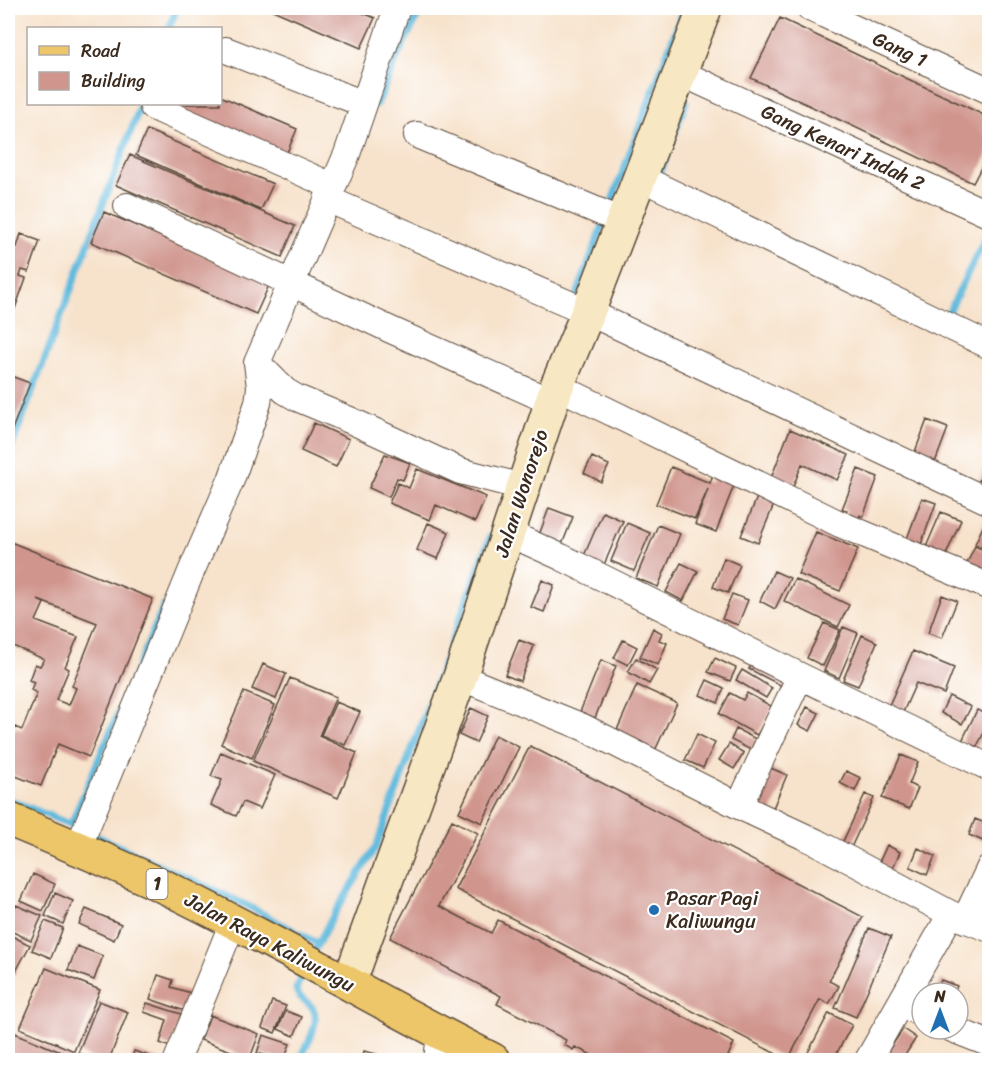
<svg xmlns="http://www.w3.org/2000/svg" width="997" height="1068" viewBox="0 0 997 1068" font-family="Sriracha,sans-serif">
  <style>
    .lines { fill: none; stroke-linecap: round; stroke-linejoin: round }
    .stream { stroke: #5fbadd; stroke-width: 7 }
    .building { fill: #d0968e; fill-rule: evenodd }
    .street-casing { stroke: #574638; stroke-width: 28 }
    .secondary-casing { stroke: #574638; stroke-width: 36 }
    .primary-casing { stroke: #574638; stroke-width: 36 }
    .street { stroke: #fff; stroke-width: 26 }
    .secondary { stroke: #f7e8c3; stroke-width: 33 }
    .primary { stroke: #ecc669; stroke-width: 33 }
    .poi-dot { fill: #1f6fb2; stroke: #fff; stroke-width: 2 }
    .labels { text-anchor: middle; stroke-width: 4.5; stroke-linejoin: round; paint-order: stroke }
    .shield { fill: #fff; stroke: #766a62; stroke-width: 1.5 }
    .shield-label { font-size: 18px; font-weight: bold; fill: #3b2a1e }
    .street-label { font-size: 20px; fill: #3b2a1e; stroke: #fff }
    .poi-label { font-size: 20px; fill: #3b2a1e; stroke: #fff; text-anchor: start }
  </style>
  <rect width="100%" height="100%" fill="#fff"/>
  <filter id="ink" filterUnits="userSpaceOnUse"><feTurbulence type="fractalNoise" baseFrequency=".0167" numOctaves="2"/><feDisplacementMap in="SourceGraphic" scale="12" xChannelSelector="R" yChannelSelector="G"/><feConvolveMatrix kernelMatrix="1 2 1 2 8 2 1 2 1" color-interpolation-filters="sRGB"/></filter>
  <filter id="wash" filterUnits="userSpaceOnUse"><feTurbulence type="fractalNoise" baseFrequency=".008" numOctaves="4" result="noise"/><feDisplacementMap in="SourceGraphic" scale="24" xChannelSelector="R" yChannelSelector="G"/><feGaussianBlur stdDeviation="1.35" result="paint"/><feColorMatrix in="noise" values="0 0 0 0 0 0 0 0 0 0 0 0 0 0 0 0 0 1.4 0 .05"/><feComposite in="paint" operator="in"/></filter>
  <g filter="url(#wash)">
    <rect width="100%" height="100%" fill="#f7e2cb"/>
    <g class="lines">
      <path class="stream" d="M169 28 177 8
        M377 104 401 48 422 8
        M664 179 659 177 686 102
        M575 300 684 8
        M946 317 990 229
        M8 456 141 104
        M8 799 74 826
        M71 824 164 606
        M90 833 248 906 317 943
        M313 953 334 914 376 847 490 537
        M300 1060C306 1047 323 1019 311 1006 305 999 298 999 296 989L306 968"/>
    </g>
    <g id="blocks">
      <path class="building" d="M268 8H351L375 18 361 48Z
        M780 18 990 118V150L973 183 751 78Z
        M220 96 297 129 286 155 167 104H220Z
        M147 130 273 184 261 210 136 155Z
        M130 155 295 226 282 257 116 185Z
        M104 212 270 283 256 314 91 242Z
        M21 234 40 241 29 272 22 270 20 276 26 278 8 328V243L17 247Z
        M8 375 30 383 8 440Z
        M927 420 948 428 934 465 913 457Z
        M314 423 349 439 336 467 301 451Z
        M790 429 849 455 837 480 802 464 793 487 771 478Z
        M385 454 410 463 403 480 397 478 389 497 369 488Z
        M989 454H990V494L976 489Z
        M592 457 609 465 601 482 584 473Z
        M671 467 710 483 714 472 736 480 716 532 695 524 708 489 695 519 656 504Z
        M417 469 486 497 475 522 436 505 430 520 389 503 398 483 409 488Z
        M858 469 878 477 863 517 860 515 856 524 844 519 847 510 842 509Z
        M758 495 775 502 758 543 741 536Z
        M922 498 936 503 919 550 905 544Z
        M549 508 573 517 561 547 538 538Z
        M990 511V550L975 544Z
        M603 512 623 521 603 567 583 558Z
        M941 512 961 520 946 555 926 547Z
        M428 523 449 532 438 559 417 550Z
        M627 523 650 533 634 571 611 561Z
        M658 525 680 534 658 587 636 578Z
        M816 532 858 549 840 591 798 574Z
        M8 541 153 599 89 757 58 744 41 786 8 773V745L15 727 22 730 37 693 31 690 34 682 29 680 35 664 40 666 44 659 8 644ZM38 600 97 623 72 686 76 688 69 705 56 700 69 669 65 667 78 637 36 621 44 603Z
        M975 546 990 553V568L985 579 964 570Z
        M724 558 740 565 728 593 713 587Z
        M681 563 698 571 683 601 666 592Z
        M774 571 790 578 775 609 760 601Z
        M795 579 849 605 838 627 784 601Z
        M542 580 554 585 544 612 531 607Z
        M732 594 748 600 738 625 722 619Z
        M942 595 957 601 942 638 928 633Z
        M824 623 840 630 823 666 807 658Z
        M843 627 858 633 839 678 824 671Z
        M653 628 662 633 659 640 667 643 658 665 640 657Z
        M862 635 877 642 858 686 843 680Z
        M519 640 534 646 520 681 505 675Z
        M623 640 637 647 628 665 614 658Z
        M913 651 954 668 944 694 916 683 900 719 886 712Z
        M636 658 657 670 649 684 628 672Z
        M715 658 736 668 730 681 708 672Z
        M601 660 616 666 595 718 580 712Z
        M754 660 791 679 786 688 749 669Z
        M263 664 286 674 276 699 252 689Z
        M742 670 772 688 766 698 736 680Z
        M290 678 336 697 319 736 357 753 338 798 253 761Z
        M707 680 724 688 718 703 700 695Z
        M637 685 677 703 652 757 613 739Z
        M244 692 275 705 252 758 221 744Z
        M730 693 743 700 747 693 773 707 757 735 719 714Z
        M949 696 971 707 962 724 941 713Z
        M336 702 360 712 345 745 321 735Z
        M807 707 819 713 810 731 798 725Z
        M471 708 488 716 476 743 459 735Z
        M977 710 990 715V721L976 748 962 741Z
        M736 729 758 740 753 751 731 740Z
        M697 734 715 743 703 768 685 760Z
        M495 735 519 747 482 823 459 812Z
        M729 744 744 753 734 769 719 760Z
        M530 746 863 917 829 981 839 986 829 1004 820 999 788 1060 455 889Z
        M221 752 275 775 260 809 243 802 236 816 211 805 222 780 211 776Z
        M901 755 918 762 909 784 918 788 909 809 882 798Z
        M766 766 787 775 770 815 748 806Z
        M846 771 861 778 855 791 840 783Z
        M865 794 874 798 847 856 838 852Z
        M975 819 990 825V844L969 835Z
        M452 820 478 833 439 906 491 933 498 920 734 1043 728 1056 736 1060H606L602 1059 601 1060H593L588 1058 590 1054 575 1047 573 1050 564 1045 566 1040 497 1004 501 996 390 938Z
        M887 845 900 852 889 876 876 869Z
        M918 848 935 856 927 875 910 867Z
        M33 874 55 884 43 911 21 901Z
        M55 893 73 901 63 924 45 916Z
        M16 905 42 916 31 940 8 930V923Z
        M86 909 121 924 114 940 79 924Z
        M45 921 63 928 51 958 32 950Z
        M869 928 891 937 856 1017 835 1008Z
        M8 934 30 945 14 975 8 972Z
        M77 946 103 956 94 980 68 970Z
        M46 968 100 990 74 1051 20 1028Z
        M158 975 173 980 171 987 191 993 185 1011 150 999Z
        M941 980 957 986 954 993H936Z
        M99 1001 128 1012 109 1060H98L78 1053Z
        M272 1001 286 1006 275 1033 262 1028Z
        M147 1003 181 1014 171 1047 160 1043 167 1020 144 1012Z
        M286 1011 302 1017 294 1036 278 1029Z
        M829 1013 852 1025 833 1060H804Z
        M210 1015 259 1034 250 1058 201 1040Z
        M903 1029 916 1038 902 1060H882Z
        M15 1033 70 1056 68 1060H20L8 1055V1050Z
        M263 1035 290 1044 284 1060 257 1053Z
        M134 1051 161 1060H131Z
        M364 1051 401 1060H362Z"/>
    </g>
  </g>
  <g filter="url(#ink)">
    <use href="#blocks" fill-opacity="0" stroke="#574638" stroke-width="1.5"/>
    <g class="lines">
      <g class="street-casing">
        <path id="street" d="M810 8 990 91
          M226 50 364 104
          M681 73 990 215
          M153 107 332 186
          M417 135 622 221
          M639 177 990 346
          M327 199 588 312 990 502
          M127 206 391 330 552 402
          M257 363 285 391 297 398 352 421 460 471 523 487
          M557 386 840 524 990 587
          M508 533 561 557 800 676 990 768
          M460 677 583 727 739 806 816 842 951 914 990 929
          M739 806 800 676
          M78 848 191 572 231 480 258 403 260 387 257 363 347 154 397 8
          M965 920 990 867
          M901 1003 922 1014
          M952 1029 990 1044
          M177 1060 233 922
          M437 1060 440 1034
          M868 1060 951 914"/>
      </g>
      <g class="secondary-casing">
        <path id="secondary" d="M349 983 460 677 557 386 588 312 705 8"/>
      </g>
      <g class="primary-casing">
        <path id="primary" d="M8 819C61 841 114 863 167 888 278 942 383 1005 493 1060"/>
      </g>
      <use href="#street" class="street"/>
      <use href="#secondary" class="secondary"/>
      <use href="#primary" class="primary"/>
    </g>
  </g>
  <circle class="poi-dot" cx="654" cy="910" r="6"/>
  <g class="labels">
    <rect class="shield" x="146.5" y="869" width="21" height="30" rx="4.5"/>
    <g class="shield-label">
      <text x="157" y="890">1</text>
    </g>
    <g class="street-label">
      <text transform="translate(900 49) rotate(25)" y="7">Gang 1</text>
      <text transform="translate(843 147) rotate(25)" y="7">Gang Kenari Indah 2</text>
      <text transform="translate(521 493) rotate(-72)" y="7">Jalan Wonorejo</text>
      <text transform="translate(270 942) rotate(28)" y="7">Jalan Raya Kaliwungu</text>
    </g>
    <g class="poi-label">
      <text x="666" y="905">Pasar Pagi<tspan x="666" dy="23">Kaliwungu</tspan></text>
    </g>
  </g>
  <rect width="997" height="1068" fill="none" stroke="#fff" stroke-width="30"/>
  <rect x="27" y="27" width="195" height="78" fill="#ffffff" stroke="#b1aaa5" stroke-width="1.5"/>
  <rect x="39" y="46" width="30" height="9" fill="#ecc669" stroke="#b1aaa5" stroke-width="1.5"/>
  <text x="81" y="57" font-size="18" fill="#3b2a1e">Road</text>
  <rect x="39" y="72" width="30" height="18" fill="#d0968e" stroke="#b1aaa5" stroke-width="1.5"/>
  <text x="81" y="87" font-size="18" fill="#3b2a1e">Building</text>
  <g transform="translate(940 1011)"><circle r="28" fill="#ffffff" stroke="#b1aaa5" stroke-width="1.5"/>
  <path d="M0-4.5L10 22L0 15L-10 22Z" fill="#1f6fb2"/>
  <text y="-9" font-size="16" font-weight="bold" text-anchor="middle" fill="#3b2a1e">N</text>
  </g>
</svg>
